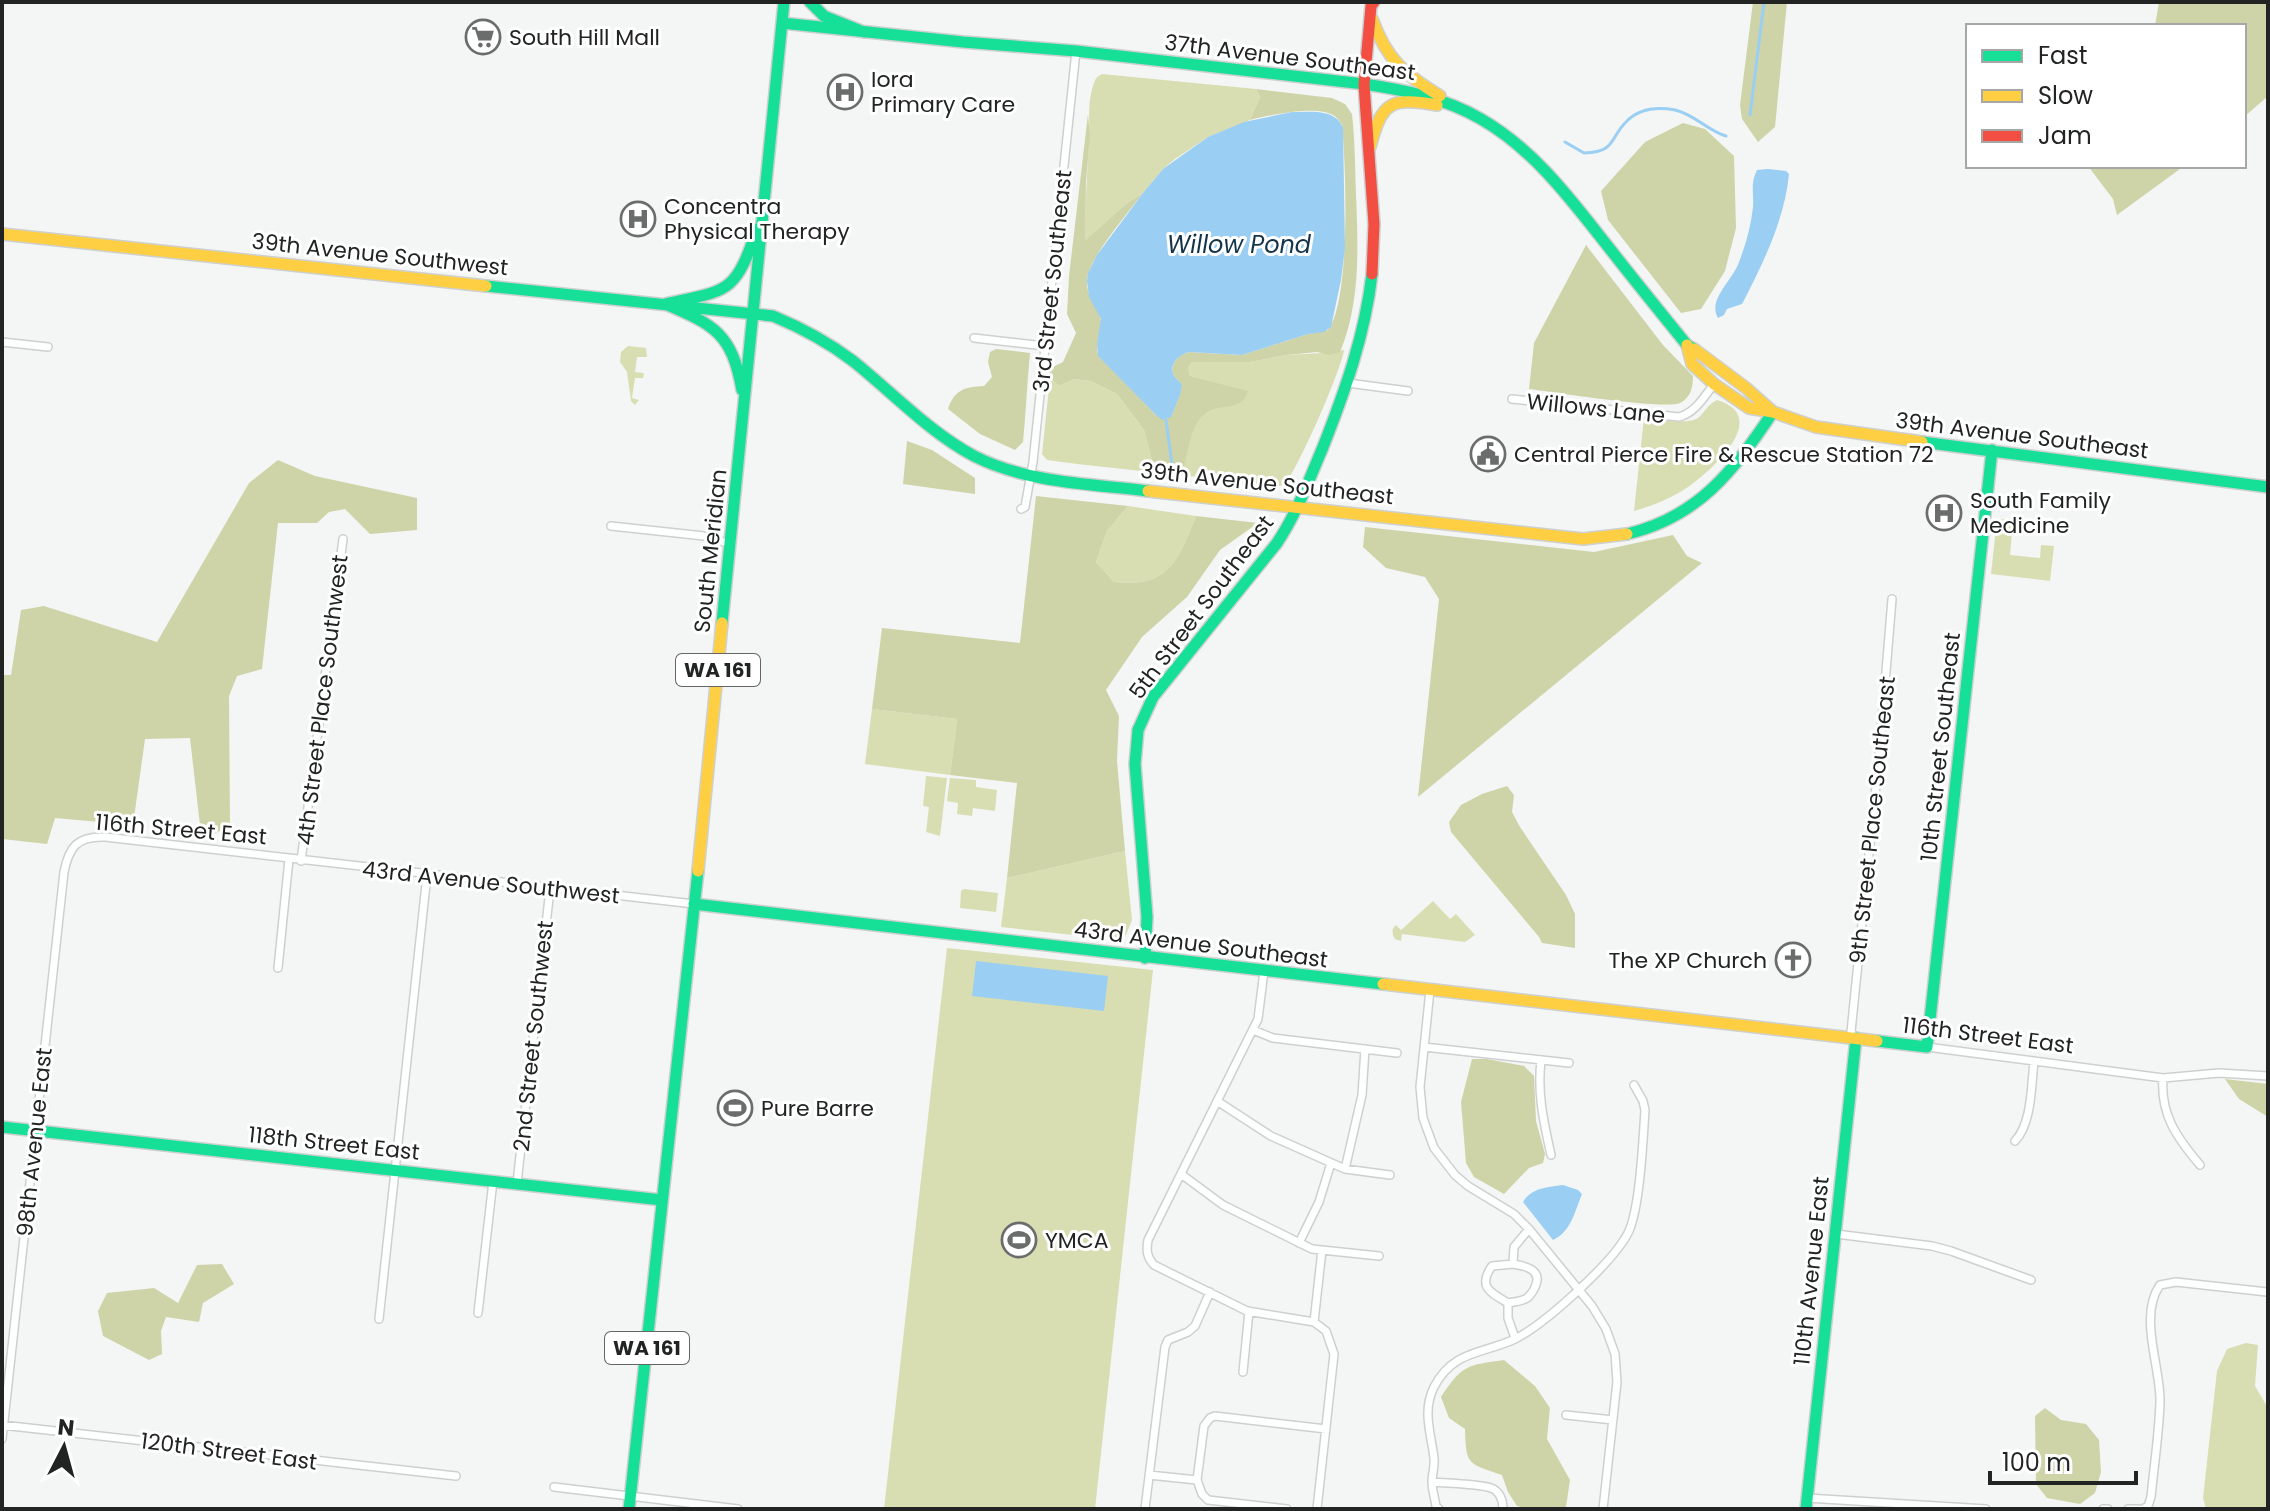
<svg xmlns="http://www.w3.org/2000/svg" width="2270" height="1511" viewBox="0 0 2270 1511" font-family="Poppins,sans-serif">
  <style>
    .green { fill: #d9deb2 }
    .forest { fill: #ced4a7 }
    .water { fill: #9acef2 }
    .lines { fill: none; stroke-linecap: round; stroke-linejoin: round }
    .stream { stroke: #9acef2; stroke-width: 3 }
    .street-casing { stroke: #ced0cf; stroke-width: 10 }
    .fast-casing { stroke: #ced0cf; stroke-width: 14 }
    .slow-casing { stroke: #ced0cf; stroke-width: 14 }
    .jam-casing { stroke: #ced0cf; stroke-width: 14 }
    .street { stroke: #fdfefe; stroke-width: 7 }
    .fast { stroke: #16e098; stroke-width: 11 }
    .slow { stroke: #ffcf43; stroke-width: 11 }
    .jam { stroke: #f24e42; stroke-width: 11 }
    .labels { text-anchor: middle; stroke-width: 6; stroke-linejoin: round; paint-order: stroke }
    .shield { fill: #fff; stroke: #646565; stroke-width: 2 }
    .shield-label { font-size: 20px; font-weight: bold; fill: #222323 }
    .poi-label { font-size: 22px; fill: #222323; stroke: #fff; text-anchor: start }
    .street-label { font-size: 22px; fill: #222323; stroke: #fff }
    .water-label { font-size: 24px; font-style: italic; fill: #14344a; stroke: #fff }
  </style>
  <rect width="100%" height="100%" fill="#f3f6f5"/>
  <path class="green" d="M1102 74 1256 89 1260 97 1250 120 1208 137 1175 159 1163 169 1143 193 1127 203 1085 242C1085 208 1087 174 1089 140 1090 121 1087 102 1094 83 1097 76 1096 78 1102 74Z
    M628 346 646 348 647 357H637L635 372 644 373 643 378H635L632 398 639 400 635 405 631 401 627 372 620 362 621 352Z
    M1344 350C1342 368 1297 472 1284 485L1278 486 1077 464 1047 460 1042 454 1050 378 1059 386 1074 379 1091 381 1117 394 1144 430 1152 460 1187 359 1250 362 1286 355 1322 353Z
    M1717 400C1773 417 1710 472 1685 489 1669 499 1652 506 1634 511L1644 418C1656 419 1688 425 1698 418 1705 412 1708 404 1717 400Z
    M1128 506 1196 516C1178 561 1169 588 1114 582L1096 562 1107 531Z
    M1997 519 2013 520 2010 555 2040 558 2041 545 2054 546 2050 581 1991 574Z
    M872 709 957 719 950 775 865 764Z
    M926 776 947 778 940 836 926 832 929 807 923 806Z
    M950 778 976 780V787L997 790 995 811 973 808 972 816 957 814 958 803 947 801Z
    M1125 851 1132 920 1126 935 1119 939H1110L1001 927 1007 878Z
    M964 889 998 893 996 912 960 908 961 891Z
    M1433 901 1450 919 1456 914 1475 935 1465 942 1402 934 1401 941 1395 939C1392 934 1391 929 1396 925L1401 930Z
    M947 948 1153 970 1095 1509H884Z
    M2246 1343 2258 1345 2255 1386 2268 1408V1504L2265 1509H2206L2203 1498 2217 1371 2227 1349Z"/>
  <path class="forest" d="M1753 2H1787L1775 127 1758 142 1742 119 1740 105Z
    M2159 2H2268V96L2244 117V26H2155Z
    M1256 89 1332 98 1345 104 1352 114C1355 140 1355 167 1356 194 1358 246 1361 302 1340 352L1330 355 1317 352 1286 355 1250 362H1191L1188 368 1189 376 1248 391C1242 413 1220 402 1206 413 1191 423 1189 449 1184 466L1170 472 1159 469 1152 460 1144 430 1117 394 1091 381 1074 379 1059 386 1050 378 1049 369 1063 362 1076 333 1067 314 1069 276 1088 114 1090 135 1086 181 1085 241 1127 203 1143 193C1129 212 1086 261 1087 282 1087 301 1101 310 1101 322 1101 336 1090 353 1105 362L1156 415 1166 420C1176 413 1180 396 1182 385 1180 382 1176 379 1174 376 1168 364 1179 355 1189 352L1242 355 1308 334 1328 330C1351 300 1346 165 1342 125 1340 122 1337 117 1333 115 1315 105 1270 115 1250 120L1260 97Z
    M1683 123 1705 129 1734 156 1736 228 1725 271 1701 309 1681 313 1608 220 1601 191 1645 142Z
    M2088 166H2184L2117 215 2113 199Z
    M1586 245 1663 345 1693 376C1693 386 1691 398 1680 403 1664 410 1554 392 1529 389L1534 343Z
    M996 349 1030 353C1027 383 1026 412 1023 442L1015 450 980 434 948 409C955 389 965 387 984 386L992 377 988 362 990 352Z
    M907 441 932 450 975 478V494L903 484Z
    M278 460 315 476 417 498V530L370 534 345 509 329 512 317 523H278L262 669 237 676 229 696 230 825 214 834 200 825 190 738 145 739 133 825 55 818 47 844 2 839V675H11L21 610 44 606 157 642 249 483Z
    M1036 496 1128 506 1107 531 1096 562 1114 582C1169 588 1178 561 1196 516L1258 523 1220 550 1187 597 1142 637 1106 690 1119 716 1117 761 1125 851 1007 878 1017 783 950 775 957 719 872 709 882 628 1020 643Z
    M1365 527 1594 552 1673 535 1687 556 1702 563 1418 797 1439 599 1425 577 1386 568 1363 547Z
    M1507 786 1514 795 1512 812 1520 827 1566 895 1575 914V948L1542 943 1539 937 1451 832 1449 822 1461 805 1482 794Z
    M1472 1059H1487L1524 1066 1534 1076 1536 1121 1545 1154 1543 1163 1529 1168 1504 1194 1474 1177 1466 1163 1461 1102Z
    M2225 1079 2268 1084V1117L2239 1099Z
    M222 1264 234 1284 203 1303 199 1322 166 1317 161 1331 162 1354 149 1360 103 1336 98 1311 107 1293 154 1288 178 1303 197 1265Z
    M1504 1360 1535 1386 1550 1408 1547 1439 1570 1480 1566 1507 1563 1509H1530L1517 1506 1508 1492 1502 1475C1468 1463 1466 1466 1465 1429L1449 1418 1441 1397C1462 1365 1467 1365 1504 1360Z
    M2045 1408 2061 1420 2086 1424 2099 1440 2101 1472 2095 1493 2080 1504 2047 1498 2036 1484 2035 1416Z"/>
  <path class="water" d="M1292 112C1310 112 1336 108 1343 128L1345 248 1341 280 1331 327 1324 332 1308 334 1242 355 1189 352C1179 355 1168 364 1174 376 1176 379 1180 382 1182 385L1180 395 1171 417 1162 420 1156 415 1098 356 1097 344 1101 319 1089 297 1087 281 1088 273 1097 255 1143 193 1163 169 1208 137 1244 122Z
    M1768 169 1786 171 1789 174C1785 218 1763 264 1742 304L1727 309 1724 315 1718 318C1707 300 1733 280 1739 262 1746 244 1751 226 1753 207 1754 191 1750 185 1757 170Z
    M976 961 1108 976 1104 1011 972 996Z
    M1563 1185 1578 1190 1582 1194C1575 1211 1571 1232 1553 1240L1523 1202C1531 1188 1548 1187 1563 1185Z"/>
  <g class="lines">
    <path class="stream" d="M1750 115 1764 2
      M1565 142 1584 153C1617 152 1609 138 1627 121 1640 108 1658 107 1675 110 1694 114 1708 131 1726 136
      M1166 420 1173 472"/>
    <g class="street-casing">
      <path id="street" d="M974 338 1045 346
        M2 342 48 347
        M1348 383 1408 391
        M1512 399 1679 417C1695 413 1704 397 1714 384
        M1021 509 1025 507 1033 462 1076 51
        M611 526 704 536 730 544
        M301 861 343 539
        M278 968 289 859
        M1264 971 1258 1019 1148 1240C1146 1251 1147 1257 1154 1265L1247 1311 1314 1322 1326 1331 1334 1354 1317 1509
        M1430 990 1420 1087 1423 1118 1434 1148 1455 1175 1468 1186 1514 1214 1529 1229 1592 1306 1606 1329 1615 1354 1617 1382 1603 1509
        M1253 1030 1273 1038 1397 1053
        M1856 1038 1851 1032 1852 1022 1879 756 1892 599
        M1424 1047 1569 1063
        M1927 1047 2163 1078 2219 1073 2268 1076
        M1541 1061C1537 1094 1544 1123 1551 1155
        M2163 1078C2160 1114 2177 1138 2200 1165
        M1217 1101 1271 1136 1345 1169 1390 1175
        M2015 1141C2032 1123 2031 1087 2034 1062
        M1345 1169 1362 1095 1365 1049
        M1181 1174 1223 1205 1312 1249 1379 1256
        M517 1183 550 889
        M1836 1234 1932 1246 1951 1251 2031 1280
        M1299 1243 1319 1202 1331 1163
        M1508 1303C1514 1302 1523 1301 1527 1298 1530 1296 1534 1290 1535 1287 1543 1270 1526 1266 1513 1264
        M478 1313 493 1181
        M379 1319 427 875
        M1314 1322 1322 1250
        M1515 1338 1508 1318V1303C1491 1293 1477 1287 1492 1266L1513 1264 1514 1247 1529 1229
        M1243 1372 1249 1311
        M1566 1415 1613 1420
        M2 1425 456 1476
        M2 1439 64 872C69 847 77 836 105 837L694 904
        M1149 1475 1197 1480
        M1432 1482C1445 1483 1481 1484 1491 1488 1500 1491 1503 1501 1503 1509
        M554 1487 738 1509
        M1807 1498 1986 1509
        M1145 1509 1165 1347 1168 1340 1188 1332 1195 1326 1210 1292
        M1287 1509 1208 1500 1202 1494 1197 1480 1204 1426 1210 1418 1215 1416 1326 1429
        M1439 1509 1436 1506C1435 1499 1432 1490 1432 1482 1432 1474 1435 1466 1434 1458 1431 1433 1422 1411 1434 1387 1453 1350 1483 1354 1515 1339 1545 1324 1615 1261 1629 1231 1640 1206 1643 1140 1645 1110L1643 1101 1634 1085
        M2103 1509H2108
        M2128 1509H2139
        M2143 1509 2148 1506 2151 1497C2154 1466 2159 1434 2160 1402 2161 1368 2138 1316 2160 1285L2176 1282 2267 1292"/>
    </g>
    <g class="fast-casing">
      <path id="fast" d="M810 2 824 16 864 32
        M782 23 963 42 1076 51 1364 84C1405 90 1445 98 1481 119 1535 150 1572 201 1610 249 1635 281 1661 313 1687 345L1694 349
        M486 286 773 316C802 328 828 342 853 361 893 393 929 432 974 456 1027 483 1091 484 1148 491
        M665 304C729 290 735 294 757 229
        M665 304C715 325 732 334 742 390
        M1922 442 2268 487
        M1627 534C1699 517 1734 470 1773 412
        M722 623 784 2
        M694 904 1383 984
        M1145 958 1147 917 1135 764 1138 730 1153 697 1277 543C1297 513 1309 480 1323 447 1345 391 1365 335 1372 274
        M1877 1041 1927 1047 1992 450
        M2 1127 662 1200
        M629 1509 698 871
        M1806 1509 1856 1038"/>
    </g>
    <g class="slow-casing">
      <path id="slow" d="M1372 19C1387 60 1404 74 1440 96
        M1370 147C1382 102 1390 97 1437 105
        M2 234 486 286
        M1687 345 1692 364 1714 384 1749 408 1773 412 1816 427 1922 442
        M1694 349 1746 388 1773 412
        M1148 491 1583 539 1627 534
        M698 871 722 623
        M1383 984 1877 1041"/>
    </g>
    <g class="jam-casing">
      <path id="jam" d="M1372 274 1374 224 1364 85 1371 6 1374 2"/>
    </g>
    <use href="#street" class="street"/>
    <use href="#fast" class="fast"/>
    <use href="#slow" class="slow"/>
    <use href="#jam" class="jam"/>
  </g>
  <defs>
    <g id="supermarket-ring" transform="scale(1.8)"><circle r="9.5" fill="#fff" stroke="#6b6d6c" stroke-width="1.5"/><path d="M-6-5.5h2.5l.6 2H6L4.5 2H-2.5L-4.4-4H-6ZM-1.5 3.2a1.3 1.3 0 1 0 .1 0ZM3 3.2a1.3 1.3 0 1 0 .1 0Z" fill="#6b6d6c"/></g>
    <g id="hospital-ring" transform="scale(1.8)"><circle r="9.5" fill="#fff" stroke="#6b6d6c" stroke-width="1.5"/><path d="M-5-5h3v3.5h4V-5h3V5h-3V1.5h-4V5h-3Z" fill="#6b6d6c"/></g>
    <g id="civic-ring" transform="scale(1.8)"><circle r="9.5" fill="#fff" stroke="#6b6d6c" stroke-width="1.5"/><path d="M-.6-6.5H3V-4.5H.6V-3L4-1V1h2V6H-6V1h2V-1L-.6-3ZM-1.2 2.5V6h2.4V2.5Z" fill="#6b6d6c"/></g>
    <g id="church-ring" transform="scale(1.8)"><circle r="9.5" fill="#fff" stroke="#6b6d6c" stroke-width="1.5"/><path d="M-1.2-6h2.4v3.5h3.3v2.4h-3.3V6h-2.4V-.1h-3.3v-2.4h3.3Z" fill="#6b6d6c"/></g>
    <g id="stadium-ring" transform="scale(1.8)"><circle r="9.5" fill="#fff" stroke="#6b6d6c" stroke-width="1.5"/><path d="M0-5a6.5 5 0 1 0 0 10a6.5 5 0 1 0 0-10ZM-3.5-1.8h7v3.6h-7Z" fill="#6b6d6c"/></g>
  </defs>
  <g fill-rule="evenodd">
    <use href="#supermarket-ring" x="483" y="37"/>
    <use href="#hospital-ring" x="845" y="92"/>
    <use href="#hospital-ring" x="638" y="219"/>
    <use href="#civic-ring" x="1488" y="454"/>
    <use href="#hospital-ring" x="1944" y="513"/>
    <use href="#church-ring" x="1793" y="960"/>
    <use href="#stadium-ring" x="735" y="1108"/>
    <use href="#stadium-ring" x="1019" y="1240"/>
  </g>
  <g class="labels">
    <g class="shield">
      <rect x="676" y="654" width="84" height="32" rx="6"/>
      <rect x="605" y="1332" width="84" height="32" rx="6"/>
    </g>
    <g class="shield-label">
      <text x="718" y="677">WA 161</text>
      <text x="647" y="1355">WA 161</text>
    </g>
    <g class="poi-label">
      <text x="509" y="45">South Hill Mall</text>
      <text x="871" y="87">Iora<tspan x="871" dy="25">Primary Care</tspan></text>
      <text x="664" y="214">Concentra<tspan x="664" dy="25">Physical Therapy</tspan></text>
      <text x="1514" y="462">Central Pierce Fire &amp; Rescue Station 72</text>
      <text x="1970" y="508">South Family<tspan x="1970" dy="25">Medicine</tspan></text>
      <text x="1767" y="968" text-anchor="end">The XP Church</text>
      <text x="761" y="1116">Pure Barre</text>
      <text x="1045" y="1248">YMCA</text>
    </g>
    <g class="street-label">
      <text transform="translate(1290 57) rotate(7)" y="8">37th Avenue Southeast</text>
      <text transform="translate(380 254) rotate(6)" y="8">39th Avenue Southwest</text>
      <text transform="translate(1052 281) rotate(-84)" y="8">3rd Street Southeast</text>
      <text transform="translate(1596 408) rotate(6)" y="8">Willows Lane</text>
      <text transform="translate(2022 435) rotate(7)" y="8">39th Avenue Southeast</text>
      <text transform="translate(1267 483) rotate(6)" y="8">39th Avenue Southeast</text>
      <text transform="translate(710 551) rotate(-84)" y="8">South Meridian</text>
      <text transform="translate(1201 607) rotate(-53)" y="8">5th Street Southeast</text>
      <text transform="translate(322 700) rotate(-83)" y="8">4th Street Place Southwest</text>
      <text transform="translate(1940 747) rotate(-84)" y="8">10th Street Southeast</text>
      <text transform="translate(1872 820) rotate(-84)" y="8">9th Street Place Southeast</text>
      <text transform="translate(181 829) rotate(5)" y="8">116th Street East</text>
      <text transform="translate(491 882) rotate(6)" y="8">43rd Avenue Southwest</text>
      <text transform="translate(1201 944) rotate(7)" y="8">43rd Avenue Southeast</text>
      <text transform="translate(1988 1035) rotate(7)" y="8">116th Street East</text>
      <text transform="translate(533 1036) rotate(-84)" y="8">2nd Street Southwest</text>
      <text transform="translate(34 1142) rotate(-84)" y="8">98th Avenue East</text>
      <text transform="translate(334 1143) rotate(6)" y="8">118th Street East</text>
      <text transform="translate(1811 1271) rotate(-84)" y="8">110th Avenue East</text>
      <text transform="translate(229 1451) rotate(7)" y="8">120th Street East</text>
    </g>
    <g class="water-label">
      <text x="1239" y="253">Willow Pond</text>
    </g>
  </g>
  <rect width="2270" height="1511" fill="none" stroke="#222323" stroke-width="8"/>
  <rect x="1966" y="24" width="280" height="144" fill="#ffffff" stroke="#a7a7a7" stroke-width="2"/>
  <rect x="1982" y="50" width="40" height="12" fill="#16e098" stroke="#a7a7a7" stroke-width="2"/>
  <text x="2038" y="64" font-size="24" fill="#222323">Fast</text>
  <rect x="1982" y="90" width="40" height="12" fill="#ffcf43" stroke="#a7a7a7" stroke-width="2"/>
  <text x="2038" y="104" font-size="24" fill="#222323">Slow</text>
  <rect x="1982" y="130" width="40" height="12" fill="#f24e42" stroke="#a7a7a7" stroke-width="2"/>
  <text x="2038" y="144" font-size="24" fill="#222323">Jam</text>
  <g transform="translate(64 1447) rotate(6)" stroke="#ffffff" stroke-width="6" paint-order="stroke">
  <path d="M0-6L14 30L0 20L-14 30Z" fill="#222323"/>
  <text y="-12" font-size="22" font-weight="bold" text-anchor="middle" fill="#222323">N</text>
  </g>
  <path d="M1990 1471v12h146v-12" fill="none" stroke="#222323" stroke-width="4"/>
  <text x="2002" y="1471" font-size="24" fill="#222323" stroke="#ffffff" stroke-width="6" paint-order="stroke">100 m</text>
</svg>
